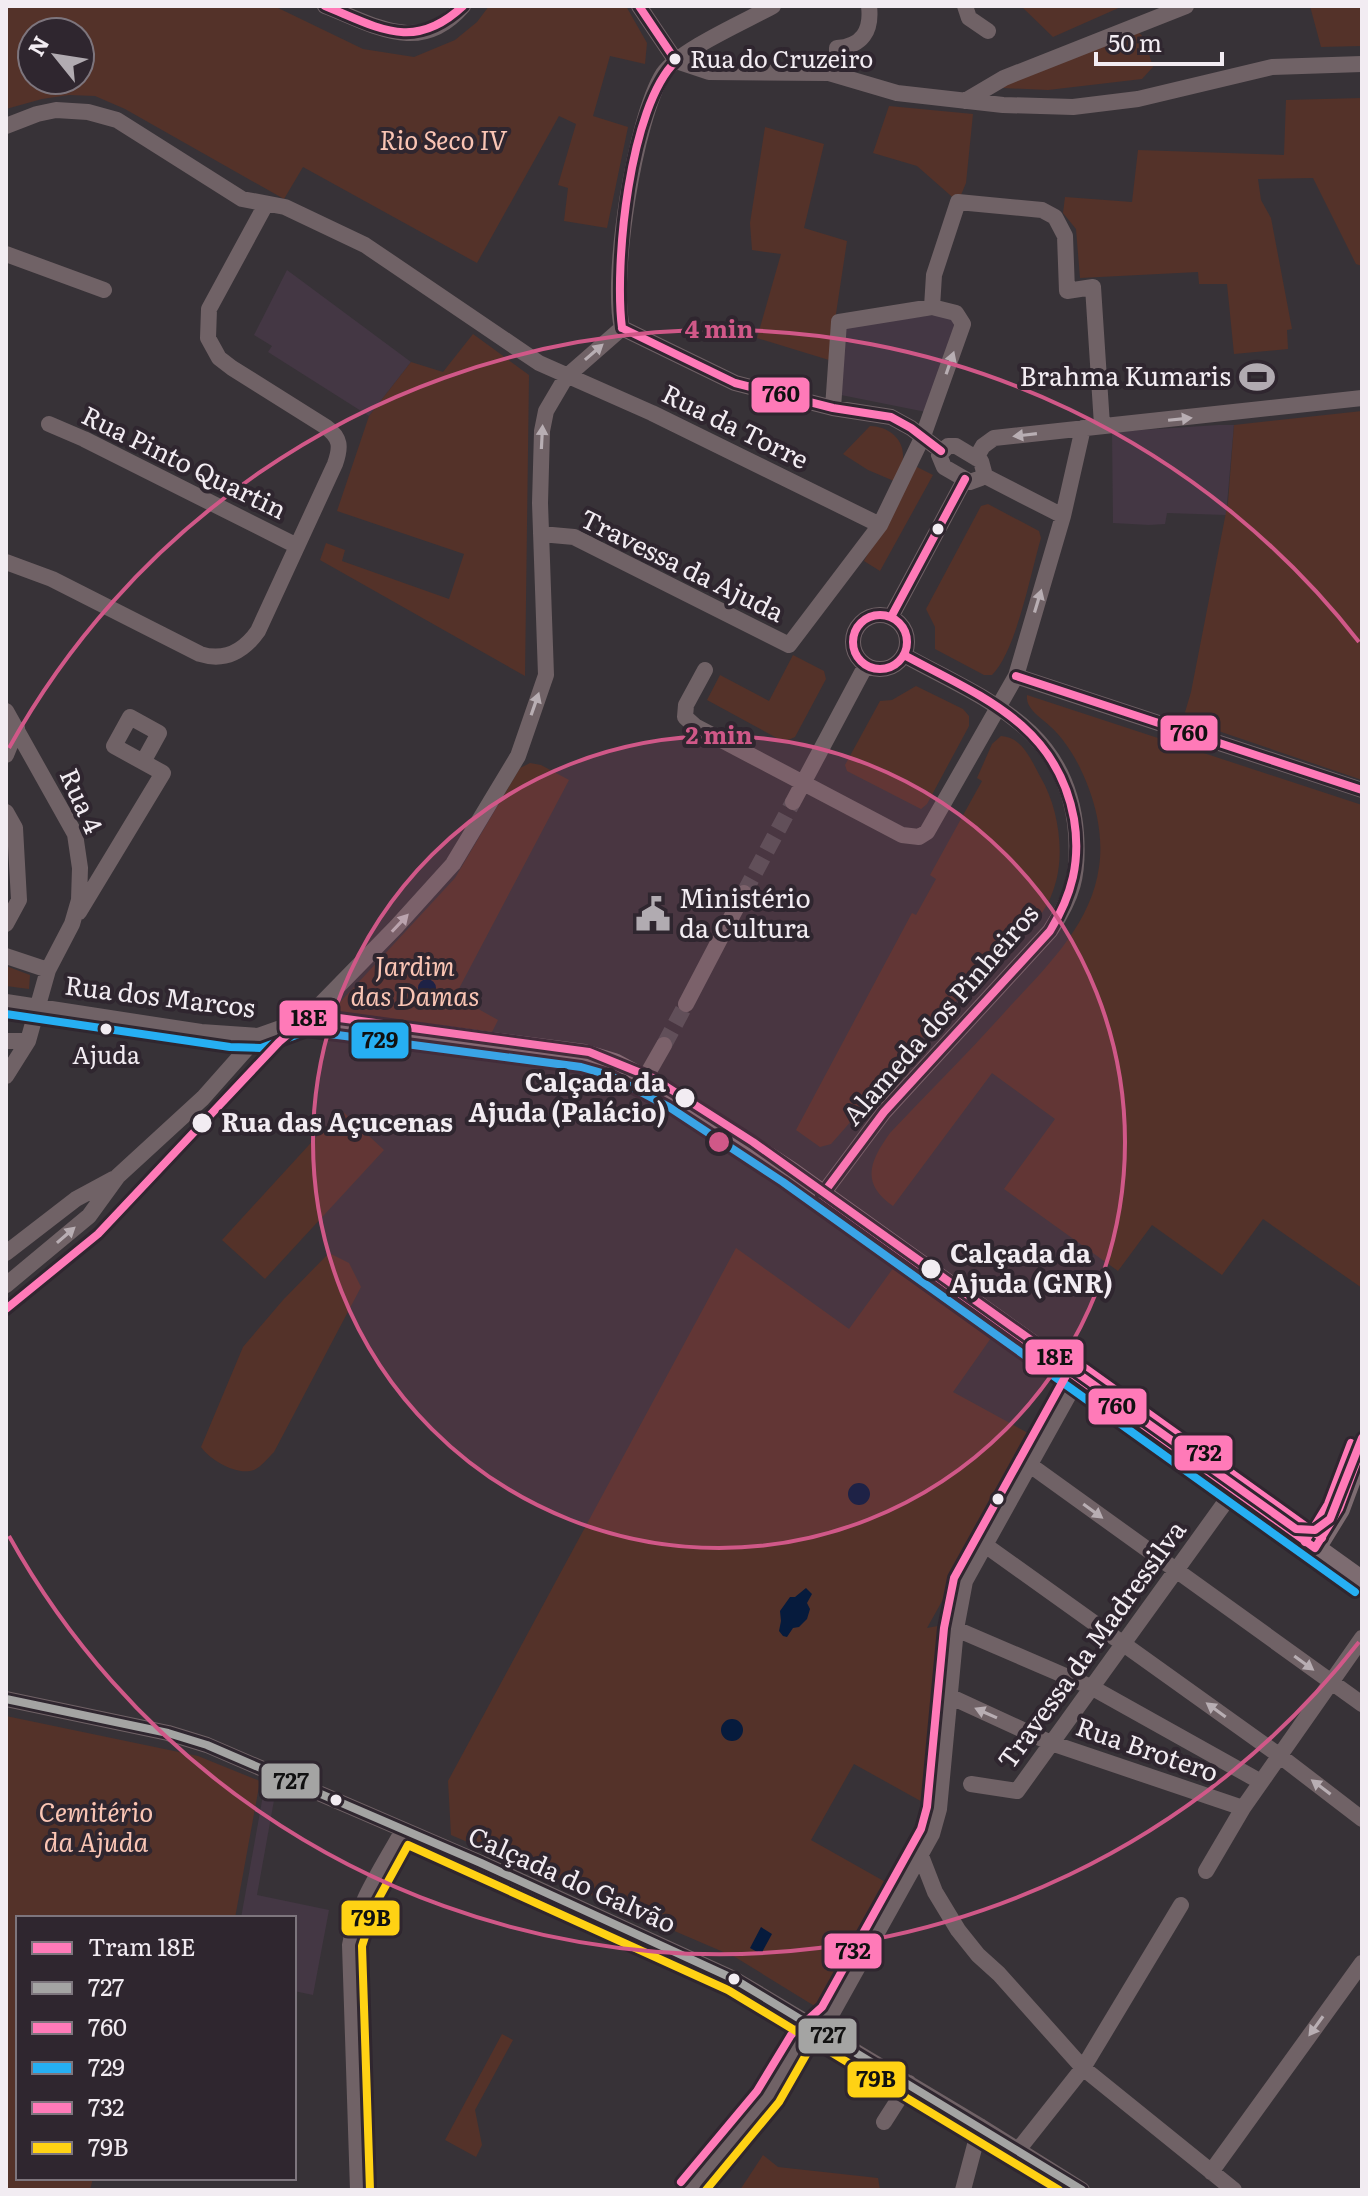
<svg xmlns="http://www.w3.org/2000/svg" width="1368" height="2196" viewBox="0 0 1368 2196" font-family="Literata,serif">
  <style>
    .built { fill: #443744 }
    .green { fill: #543229; fill-rule: evenodd }
    .water { fill: #061b3d }
    .lines { fill: none; stroke-linecap: round; stroke-linejoin: round }
    .street-tunnel { stroke: #534e53; stroke-width: 16; stroke-dasharray: 16 8; stroke-linecap: butt }
    .street { stroke: #706266; stroke-width: 16 }
    .secondary { stroke: #7d6c71; stroke-width: 22 }
    .bus-1-casing { stroke: #2f262f; stroke-width: 14 }
    .bus-2-casing { stroke: #2f262f; stroke-width: 14 }
    .bus-3-casing { stroke: #2f262f; stroke-width: 14 }
    .bus-4-casing { stroke: #2f262f; stroke-width: 14 }
    .bus-5-casing { stroke: #2f262f; stroke-width: 14 }
    .bus-1 { stroke: #a4a4a3; stroke-width: 8 }
    .bus-2 { stroke: #ff7ab8; stroke-width: 8 }
    .bus-3 { stroke: #26aff3; stroke-width: 8 }
    .bus-4 { stroke: #ff7ab8; stroke-width: 8 }
    .bus-5 { stroke: #ffd214; stroke-width: 8 }
    .tram-1-casing { stroke: #2f262f; stroke-width: 14 }
    .tram-1 { stroke: #ff7ab8; stroke-width: 8 }
    .oneway { fill: #b8aeb3 }
    .ring { fill: none; stroke: #d05888; stroke-width: 4 }
    .bus-dot { fill: #f2ecf2; stroke: #2f262f; stroke-width: 3 }
    .labels { text-anchor: middle; stroke-width: 8; stroke-linejoin: round; paint-order: stroke }
    .bus-label { font-size: 24px; fill: #f2ecf2; stroke: #2f262f; text-anchor: start }
    .park-label { font-size: 26px; font-style: italic; fill: #fac5b4; stroke: #2f262f }
    .poi-label { font-size: 26px; fill: #f2ecf2; stroke: #2f262f; text-anchor: end }
    .street-label { font-size: 26px; fill: #f2ecf2; stroke: #2f262f }
    .stop-label { font-size: 26px; font-weight: bold; fill: #f2ecf2; stroke: #2f262f; text-anchor: start }
    .centre { fill: #d05888; stroke: #2f262f; stroke-width: 4 }
    .ring-label { font-size: 24px; text-anchor: middle; font-weight: bold; fill: #d05888; stroke: #2f262f; stroke-width: 8; stroke-linejoin: round; paint-order: stroke }
    .line-badge { stroke: #2f262f; stroke-width: 3 }
    .pale-badge-label { font-size: 22px; text-anchor: middle; font-weight: bold; fill: #111 }
  </style>
  <rect width="100%" height="100%" fill="#373237"/>
  <path class="built" d="M287 270 411 362 369 416 268 352 272 346 254 335Z
    M935 315 954 318 956 326 926 412 841 395 845 326Z
    M1218 425H1234L1226 515 1167 513 1165 524 1149 525 1113 523 1112 432Z
    M265 1784 276 1789 257 1895 329 1910 313 1995 294 1991V1918H241Z"/>
  <path class="green" d="M6 6H274L363 49 414 57 455 40 477 22 489 6H626L647 43 645 64 610 56 593 116 628 127 607 228 564 221 568 188 558 185 576 124 559 116 477 263 303 167 284 199 125 109 95 96 69 95 42 99 6 109ZM32 32H80V80H32Z
    M1021 6H1123L1053 37Z
    M1310 6H1362V46L1321 47Z
    M1132 25 1144 38 1153 67 1142 79 1048 90 1003 88 1004 78Z
    M1362 98V266L1356 264 1313 178 1258 179 1261 200 1271 218 1292 329 1287 330 1288 349 1234 354 1227 284H1199L1198 272 1080 278 1076 229 1063 213 1065 197 1132 202 1138 150 1284 155 1286 100Z
    M889 106 973 114 966 183 958 202 917 166 873 153Z
    M765 127 824 144 804 228 847 241 829 360 757 338 781 254 752 250 750 223Z
    M473 334 529 375 525 676 320 560 326 543 345 550 342 561 449 599 464 554 337 511 369 416 411 362 443 372Z
    M1362 411V780L1183 719 1191 692 1228 502 1234 425Z
    M870 426C886 426 903 437 903 455 904 463 897 473 894 481L868 470 843 454Z
    M915 466 933 475 880 571 864 561Z
    M988 504 1039 531 1041 538C1031 572 1016 652 992 675H984L935 649V627L926 609 981 506Z
    M793 655 824 671 826 679 795 737 784 742 707 700 720 675 769 701Z
    M916 686 963 709 969 716V726L927 804 921 809 847 771 845 765 880 701 892 700Z
    M1027 695 1362 805V1288L1263 1219 1222 1275 1152 1225 1118 1271 1004 1189 1055 1119 992 1073 893 1206C860 1183 870 1161 890 1133 928 1093 967 1054 1004 1013 1042 971 1091 927 1099 867 1103 842 1098 813 1089 789 1081 767 1069 744 1051 727 1042 718 1025 709 1027 695Z
    M1001 736C1023 737 1032 762 1041 778 1059 809 1066 857 1053 891 1039 932 986 970 956 1001 912 1046 873 1097 831 1144L820 1147 796 1130 912 913 916 915 936 879 930 875 982 781 977 778 992 744Z
    M530 763 541 765 569 780 455 996 498 1020 491 1034 331 1012 455 878 520 768Z
    M6 966 30 975 29 989 6 986Z
    M341 1110 384 1150 265 1279 222 1240Z
    M736 1248 849 1329 894 1267 991 1338 953 1392 1028 1433 1014 1455 1021 1460 927 1628 943 1625 926 1804 854 1764 811 1840 889 1884 821 2010 735 1957 451 1835 448 1781Z
    M329 1253 349 1263 361 1287 274 1452C269 1457 261 1467 254 1470 237 1476 210 1460 201 1447L243 1347 283 1300Z
    M6 1716 198 1756 260 1781 235 1918H18V2178H93L90 2190H6Z
    M502 2034 513 2040 475 2110 482 2145 476 2157 445 2140Z
    M763 2155 778 2167 878 2178 880 2190H740Z"/>
  <path class="water" d="M418 988a9 9 0 1 1 18 0a9 9 0 1 1-18 0Z
    M848 1494a11 11 0 1 1 22 0a11 11 0 1 1-22 0Z
    M806 1588 812 1594 807 1603 810 1609 807 1619 799 1627 793 1628 787 1637 783 1636 779 1631 781 1621 780 1611 790 1597H795Z
    M721 1730a11 11 0 1 1 22 0a11 11 0 1 1-22 0Z
    M761 1927 772 1934 761 1954 750 1948Z"/>
  <g class="lines">
    <path class="street-tunnel" d="M744 893 793 802
      M664 1045 686 1004"/>
    <path class="street" d="M325 6C375 25 420 56 463 6
      M639 6 676 61
      M965 6 969 18 988 31
      M837 54V48C862 46 872 31 869 6
      M676 61 709 72 829 73 897 93 1003 105 1073 107 1138 99 1272 67 1362 64
      M965 101 1004 78 1186 6
      M6 126 37 114 56 110 88 112 117 120 242 199 285 207 365 245 539 363 652 413 880 525
      M6 254 104 290
      M932 307 934 275 958 202 1042 210 1055 217 1065 236 1067 291 1093 287 1102 425
      M622 328C610 276 635 119 663 74 679 50 746 21 773 6
      M622 328 735 383 833 408 891 417 911 428 941 451
      M49 424 84 439 297 546
      M948 446H956L981 461 984 472 981 478 970 482 944 467 939 455Z
      M976 458 983 446 994 438 1362 398
      M983 475 1063 516
      M541 534 574 537 789 645 880 525 923 436 963 324 956 313 932 307 839 322 833 408
      M6 562 52 579 200 654C225 662 244 651 258 631L335 464C341 447 341 438 326 427L232 368 219 358 208 338 209 309 266 204
      M853 642a27 27 0 1 1 54 0a27 27 0 1 1-54 0Z
      M891 617 965 479
      M705 670 686 705 685 717 695 726 902 835 919 837 927 832 1016 676 1063 516 1083 428
      M1016 676 1362 790
      M6 711 75 834 80 868 79 900 72 924 48 970 28 1041 6 1076
      M6 755 17 728
      M793 802 866 665
      M6 812 15 828 19 900 6 924
      M79 912 163 773 114 746 130 717 159 733 143 762
      M6 956 48 970
      M6 1002 201 1032 258 1036 306 1019 396 927 453 864 518 756 546 675 540 503 542 431 546 411 566 377 622 328
      M686 1004 744 893
      M6 1041H28
      M644 1080 664 1045
      M822 1195 884 1112 1050 931C1073 896 1079 875 1076 833 1068 727 985 700 904 655
      M6 1253 76 1199 113 1179
      M6 1285 89 1216 118 1176 203 1098 258 1036
      M1030 1465 1362 1704
      M985 1545 1280 1756 1362 1819
      M956 1629 1091 1687 1261 1782
      M949 1696 1051 1743 1243 1808
      M6 1699 168 1733 207 1745 481 1863 734 1979 980 2126 1082 2190
      M971 1784 1017 1791 1234 1490
      M921 1856 935 1892 958 1930 978 1955 999 1974 1083 2068 1234 2190
      M1206 1871 1243 1808 1362 1638
      M884 2122 909 2083
      M1018 2150 1083 2068 1181 1905
      M1211 2172 1362 1963
      M358 2190 350 1945C357 1903 383 1867 403 1830
      M690 2190C715 2159 742 2130 767 2098 791 2067 794 2036 831 2015L932 1834 939 1809 956 1629 965 1581 1078 1378
      M963 2190 980 2126"/>
    <path class="secondary" d="M306 1019 584 1055 614 1064 675 1097 790 1172 1362 1582
      M1315 1548 1339 1509 1362 1447"/>
    <g class="bus-1-casing">
      <path id="bus-1" d="M6 1699 168 1733 207 1745 481 1863 734 1979 1082 2190"/>
    </g>
    <g class="bus-2-casing">
      <path id="bus-2" d="M325 6C379 28 414 52 463 6
        M639 6 676 61
        M622 328 735 383 833 408 891 417 911 428 941 451
        M622 328C614 265 629 106 676 61
        M853 642a27 27 0 1 1 54 0a27 27 0 1 1-54 0Z
        M891 617 965 479
        M1016 676 1362 790
        M822 1195 884 1112 1050 931C1072 895 1081 861 1074 819 1057 724 980 696 904 655
        M822 1195 1315 1548
        M1315 1548 1339 1509 1362 1447"/>
    </g>
    <g class="bus-3-casing">
      <path id="bus-3" d="M6 1014 230 1047 261 1048 307 1031 581 1067 609 1075 669 1107 783 1182 1355 1592"/>
    </g>
    <g class="bus-4-casing">
      <path id="bus-4" d="M1085 1368 1322 1538
        M1305 1542 1328 1504 1351 1443
        M681 2182 757 2091 791 2035 822 2007 921 1829 927 1807 944 1628 954 1578 1068 1372"/>
    </g>
    <g class="bus-5-casing">
      <path id="bus-5" d="M370 2190 362 1946 375 1905 408 1845 728 1990 1059 2190
        M706 2190 779 2102 811 2046 822 2033"/>
    </g>
    <use href="#bus-1" class="bus-1"/>
    <use href="#bus-2" class="bus-2"/>
    <use href="#bus-3" class="bus-3"/>
    <use href="#bus-4" class="bus-4"/>
    <use href="#bus-5" class="bus-5"/>
    <g class="tram-1-casing">
      <path id="tram-1" d="M6 1309 98 1234 279 1042 306 1019 317 1015 589 1052 653 1078 753 1142 1296 1529 1315 1530 1330 1519 1362 1438"/>
    </g>
    <use href="#tram-1" class="tram-1"/>
  </g>
  <defs><path id="oneway-solid" d="M-6-.8H1V-3.2L6.5 0L1 3.2V.8H-6Z" transform="scale(2)"/></defs>
  <g class="oneway">
    <use href="#oneway-solid" transform="translate(594 352) rotate(-41)"/>
    <use href="#oneway-solid" transform="translate(950 363) rotate(-71)"/>
    <use href="#oneway-solid" transform="translate(1180 419) rotate(-6)"/>
    <use href="#oneway-solid" transform="translate(1025 435) rotate(173)"/>
    <use href="#oneway-solid" transform="translate(542 437) rotate(-87)"/>
    <use href="#oneway-solid" transform="translate(1038 601) rotate(-73)"/>
    <use href="#oneway-solid" transform="translate(535 704) rotate(-71)"/>
    <use href="#oneway-solid" transform="translate(400 923) rotate(-47)"/>
    <use href="#oneway-solid" transform="translate(66 1235) rotate(-41)"/>
    <use href="#oneway-solid" transform="translate(1093 1511) rotate(36)"/>
    <use href="#oneway-solid" transform="translate(1304 1663) rotate(36)"/>
    <use href="#oneway-solid" transform="translate(1216 1710) rotate(-144)"/>
    <use href="#oneway-solid" transform="translate(986 1713) rotate(-156)"/>
    <use href="#oneway-solid" transform="translate(1321 1787) rotate(-143)"/>
    <use href="#oneway-solid" transform="translate(1316 2026) rotate(126)"/>
  </g>
  <circle cx="719" cy="1142" r="406" fill="#d05888" fill-opacity=".12"/>
  <g class="ring">
    <circle cx="719" cy="1142" r="406"/>
    <path d="M1359 1642A812 812 0 0 1 9 1536M9 748A812 812 0 0 1 1359 642"/>
  </g>
  <defs>
    <g id="stadium-bare" transform="scale(2.76)"><path d="M0-5a6.5 5 0 1 0 0 10a6.5 5 0 1 0 0-10ZM-3.5-1.8h7v3.6h-7Z" fill="#b1abb1" stroke="#2f262f" stroke-width="2.5" paint-order="stroke"/></g>
    <g id="civic-bare" transform="scale(2.76)"><path d="M-.6-6.5H3V-4.5H.6V-3L4-1V1h2V6H-6V1h2V-1L-.6-3ZM-1.2 2.5V6h2.4V2.5Z" fill="#b1abb1" stroke="#2f262f" stroke-width="2.5" paint-order="stroke"/></g>
  </defs>
  <g fill-rule="evenodd">
    <use href="#stadium-bare" x="1257" y="377"/>
    <use href="#civic-bare" x="653" y="914"/>
  </g>
  <g class="bus-dot">
    <circle cx="675" cy="59" r="7"/>
    <circle cx="938" cy="529" r="7"/>
    <circle cx="106" cy="1029" r="7"/>
    <circle cx="685" cy="1098" r="11"/>
    <circle cx="202" cy="1123" r="11"/>
    <circle cx="931" cy="1269" r="11"/>
    <circle cx="998" cy="1499" r="7"/>
    <circle cx="336" cy="1800" r="7"/>
    <circle cx="734" cy="1979" r="7"/>
  </g>
  <g class="labels">
    <g class="bus-label">
      <text x="690" y="68">Rua do Cruzeiro</text>
      <text x="106" y="1064" text-anchor="middle">Ajuda</text>
    </g>
    <g class="park-label">
      <text x="443" y="150">Rio Seco IV</text>
      <text x="415" y="976">Jardim<tspan x="415" dy="30">das Damas</tspan></text>
      <text x="96" y="1822">Cemitério<tspan x="96" dy="30">da Ajuda</tspan></text>
    </g>
    <g class="poi-label">
      <text x="1231" y="386">Brahma Kumaris</text>
      <text x="679" y="908" text-anchor="start">Ministério<tspan x="679" dy="30">da Cultura</tspan></text>
    </g>
    <g class="street-label">
      <text transform="translate(735 427) rotate(26)" y="9">Rua da Torre</text>
      <text transform="translate(184 463) rotate(26)" y="9">Rua Pinto Quartin</text>
      <text transform="translate(682 566) rotate(26)" y="9">Travessa da Ajuda</text>
      <text transform="translate(81 801) rotate(66)" y="9">Rua 4</text>
      <text transform="translate(160 997) rotate(7)" y="9">Rua dos Marcos</text>
      <text transform="translate(941 1015) rotate(-49)" y="9">Alameda dos Pinheiros</text>
      <text transform="translate(1092 1645) rotate(-54)" y="9">Travessa da Madressilva</text>
      <text transform="translate(1147 1750) rotate(19)" y="9">Rua Brotero</text>
      <text transform="translate(572 1880) rotate(24)" y="9">Calçada do Galvão</text>
    </g>
    <g class="stop-label">
      <text x="666" y="1092" text-anchor="end">Calçada da<tspan x="666" dy="30">Ajuda (Palácio)</tspan></text>
      <text x="221" y="1132">Rua das Açucenas</text>
      <text x="950" y="1263">Calçada da<tspan x="950" dy="30">Ajuda (GNR)</tspan></text>
    </g>
  </g>
  <circle cx="719" cy="1142" r="12" class="centre"/>
  <g class="ring-label">
    <text x="719" y="338">4 min</text>
    <text x="719" y="744">2 min</text>
  </g>
  <g class="line-badge">
    <rect x="750" y="376" width="61" height="38" rx="8" fill="#ff7ab8"/>
    <rect x="1159" y="714" width="60" height="38" rx="8" fill="#ff7ab8"/>
    <rect x="278" y="999" width="61" height="38" rx="8" fill="#ff7ab8"/>
    <rect x="350" y="1021" width="60" height="39" rx="8" fill="#26aff3"/>
    <rect x="1024" y="1338" width="61" height="38" rx="8" fill="#ff7ab8"/>
    <rect x="1087" y="1387" width="61" height="39" rx="8" fill="#ff7ab8"/>
    <rect x="1173" y="1434" width="61" height="38" rx="8" fill="#ff7ab8"/>
    <rect x="260" y="1762" width="61" height="38" rx="8" fill="#a4a4a3"/>
    <rect x="340" y="1899" width="61" height="38" rx="8" fill="#ffd214"/>
    <rect x="823" y="1932" width="60" height="38" rx="8" fill="#ff7ab8"/>
    <rect x="797" y="2017" width="61" height="38" rx="8" fill="#a4a4a3"/>
    <rect x="846" y="2060" width="61" height="39" rx="8" fill="#ffd214"/>
  </g>
  <g class="pale-badge-label">
    <text x="781" y="402">760</text>
    <text x="1189" y="741">760</text>
    <text x="309" y="1026">18E</text>
    <text x="380" y="1048">729</text>
    <text x="1055" y="1365">18E</text>
    <text x="1117" y="1414">760</text>
    <text x="1204" y="1461">732</text>
    <text x="291" y="1789">727</text>
    <text x="371" y="1926">79B</text>
    <text x="853" y="1959">732</text>
    <text x="828" y="2043">727</text>
    <text x="876" y="2087">79B</text>
  </g>
  <rect width="1368" height="2196" fill="none" stroke="#f2ecf2" stroke-width="16"/>
  <rect x="16" y="1916" width="280" height="264" fill="#2f262f" stroke="#7d757d" stroke-width="2"/>
  <rect x="32" y="1942" width="40" height="12" fill="#ff7ab8" stroke="#7d757d" stroke-width="2"/>
  <text x="88" y="1956" font-size="24" fill="#f2ecf2">Tram 18E</text>
  <rect x="32" y="1982" width="40" height="12" fill="#a4a4a3" stroke="#7d757d" stroke-width="2"/>
  <text x="88" y="1996" font-size="24" fill="#f2ecf2">727</text>
  <rect x="32" y="2022" width="40" height="12" fill="#ff7ab8" stroke="#7d757d" stroke-width="2"/>
  <text x="88" y="2036" font-size="24" fill="#f2ecf2">760</text>
  <rect x="32" y="2062" width="40" height="12" fill="#26aff3" stroke="#7d757d" stroke-width="2"/>
  <text x="88" y="2076" font-size="24" fill="#f2ecf2">729</text>
  <rect x="32" y="2102" width="40" height="12" fill="#ff7ab8" stroke="#7d757d" stroke-width="2"/>
  <text x="88" y="2116" font-size="24" fill="#f2ecf2">732</text>
  <rect x="32" y="2142" width="40" height="12" fill="#ffd214" stroke="#7d757d" stroke-width="2"/>
  <text x="88" y="2156" font-size="24" fill="#f2ecf2">79B</text>
  <g transform="translate(56 56) rotate(300)"><circle r="38" fill="#2f262f" stroke="#7d757d" stroke-width="2"/>
  <path d="M0-6L14 30L0 20L-14 30Z" fill="#b1abb1"/>
  <text y="-12" font-size="22" font-weight="bold" text-anchor="middle" fill="#f2ecf2">N</text>
  </g>
  <path d="M1096 52v12h126v-12" fill="none" stroke="#f2ecf2" stroke-width="4"/>
  <text x="1108" y="52" font-size="24" fill="#f2ecf2" stroke="#2f262f" stroke-width="6" paint-order="stroke">50 m</text>
</svg>
